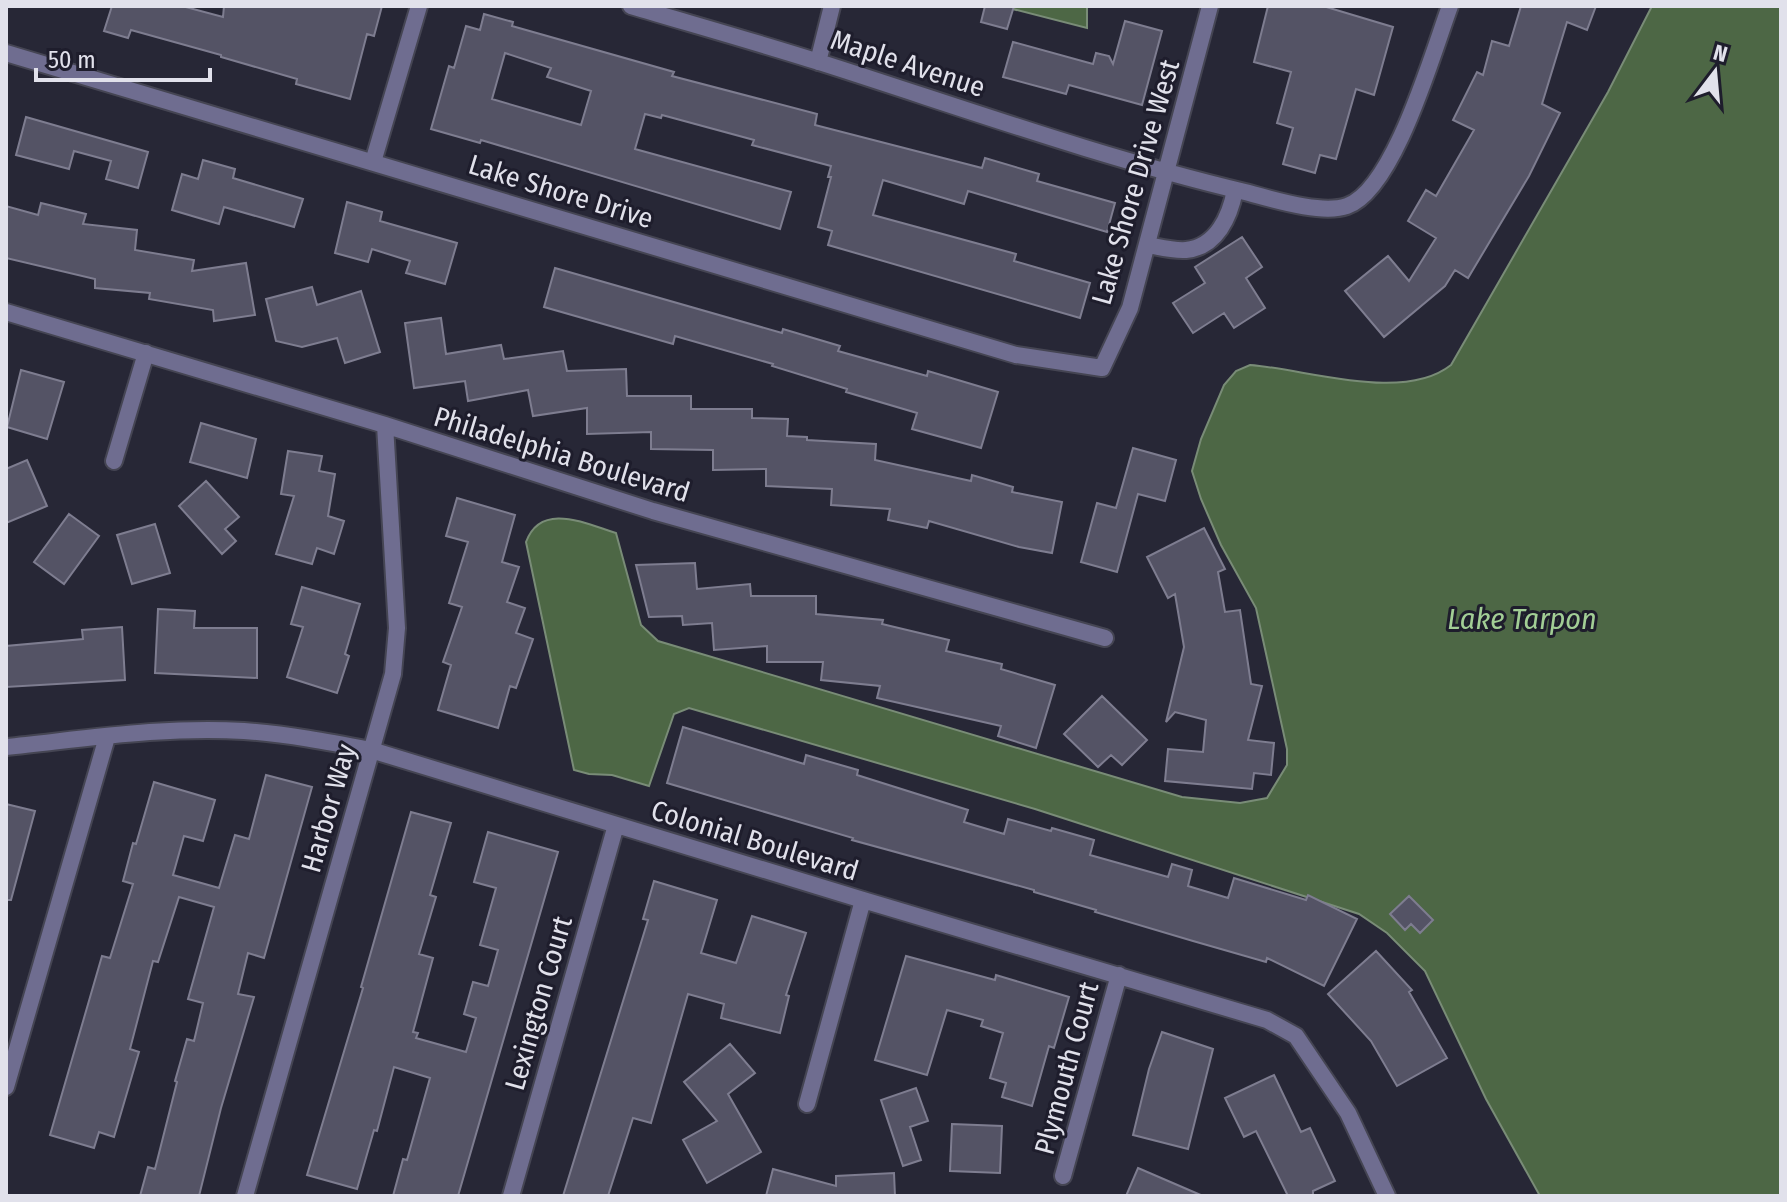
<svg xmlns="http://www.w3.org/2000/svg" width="1787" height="1202" viewBox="0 0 1787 1202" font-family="'Fira Sans Condensed',sans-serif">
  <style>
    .water { fill: #4d6745; stroke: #798c77; stroke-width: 2 }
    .building { fill: #545365; stroke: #7e7d90; stroke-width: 2; fill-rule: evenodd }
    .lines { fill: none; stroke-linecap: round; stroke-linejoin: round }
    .minor-casing { stroke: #454553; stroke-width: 20 }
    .minor { stroke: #6f6d90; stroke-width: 16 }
    .labels { text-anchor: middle; stroke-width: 6; stroke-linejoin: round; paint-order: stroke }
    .street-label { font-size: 28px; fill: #e1e1eb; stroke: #1e1d2c }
    .water-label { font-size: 30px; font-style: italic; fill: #a2ce95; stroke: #1e1d2c }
  </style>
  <rect width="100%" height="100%" fill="#272736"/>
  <path class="water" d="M1001 6H1087V28Z
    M1652 6H1781V1196H1540L1486 1099 1425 971 1387 933 1359 914 1035 809 689 708 674 714 649 786 612 775 589 774 574 770 526 542C541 501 586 524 616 533L641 625 658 641 1182 797 1240 803 1267 798 1287 765V749L1256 608 1221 545 1201 499 1192 471 1201 439 1224 385 1236 371 1250 365C1307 369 1403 403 1451 365L1608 92Z"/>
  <path class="building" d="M112 6H182L223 17 224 6H382L374 36 367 34 350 99 296 84 297 79 221 57V55L131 30 128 38 104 31Z
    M985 6H1014L1007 29 981 22Z
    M1268 6H1323L1393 27 1374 95 1356 89 1336 159 1320 155 1315 173 1283 164 1293 128 1277 123 1291 72 1254 62Z
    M1521 6H1596L1587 30 1567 22 1542 104 1560 113 1529 176 1468 278 1455 270 1445 286 1384 337 1345 291 1388 256 1409 281 1436 238 1408 221 1426 190 1436 196 1474 130 1453 120 1477 72 1483 75 1492 41 1509 46Z
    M484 14 513 22 512 26 674 72 672 76 817 114 815 125 982 168 985 158 1039 174 1037 181 1115 203 1107 232 968 191 964 204 883 180 873 215 1016 254 1014 261 1090 283 1080 318 828 245 832 231 818 227 831 177H828L831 166 752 145 754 140 662 115 661 118 645 114 635 149 791 192 780 229 481 140 480 143 431 129 449 66 454 68 466 26 480 30ZM505 53 551 68 547 77 591 91 581 125 492 99Z
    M1125 21 1162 31 1142 105 1069 85 1066 94 1003 77 1013 42 1093 64 1096 53 1109 56 1113 64Z
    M26 117 148 152 138 188 106 179 111 161 74 151 69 169 16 155Z
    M203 160 235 169 233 178 303 199 294 227 224 207 219 224 172 210 182 174 198 179Z
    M347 202 382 212 380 221 457 243 445 284 406 273 410 261 372 249 368 262 335 253Z
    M41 203 86 214 83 224 137 230 135 250 194 260 192 271 246 263 255 315 214 321 213 310 149 299 150 293 95 288V279L6 258V206L38 215Z
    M1242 237 1262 267 1246 278 1265 308 1234 328 1224 313 1193 333 1173 303 1205 283 1195 267Z
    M555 268 782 333 783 329 840 346 838 351 927 376 928 371 998 392 981 448 912 429 917 413 846 392 847 389 772 366 773 364 675 336 673 344 544 307Z
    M312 287 317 305 361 291 380 352 345 363 337 338 302 347 276 341 266 299Z
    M441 318 446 354 501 345 504 359 563 351 567 371 626 369 627 396H691V409H752V418L788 419 787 436 807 437V440L876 444 875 460 971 481 972 475 1013 487 1012 492 1062 502 1052 553 1019 547 929 521 927 528 888 520 890 509 831 505 832 489 766 486V469L713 470V450L651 449V432L587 434V408L533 416 528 390 468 401 465 381 414 388 405 323Z
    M21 370 64 382 47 439 7 427Z
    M201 423 256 439 247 478 190 462Z
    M1133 448 1176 460 1165 501 1138 494 1117 572 1081 562 1097 503 1116 508Z
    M288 451 322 456 319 471 335 474 328 516 344 521 334 554 317 548 312 564 276 554 294 496 281 494Z
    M27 460 47 506 6 523V469Z
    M206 481 239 517 225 529 236 541 222 554 179 506Z
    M457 498 515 515 502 562 519 567 507 602 525 608 516 633 533 639 516 688 510 686 498 728 438 710 451 665 443 662 462 607 449 603 468 542 446 536Z
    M69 514 99 536 64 584 34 562Z
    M155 524 170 573 132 584 117 535Z
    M1204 528 1225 569 1218 572 1225 612 1240 610 1251 684 1262 686 1248 740 1274 743 1271 775 1254 773 1252 789 1165 781 1168 749 1203 752 1206 720 1175 712 1166 722 1184 647 1175 594 1168 598 1147 557Z
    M695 563 697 589 750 584 751 596H816V614L883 620 882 624 949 640 946 651 1002 664 1001 669 1055 685 1036 748 998 736 1001 726 877 698 880 686 821 680 823 662H767V646L714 650 712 623 683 625 682 616 649 617 636 565Z
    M302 587 360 604 345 654 349 656 337 693 287 677 303 627 291 624Z
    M158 609 195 611 194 628H257V678L155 673Z
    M122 627 125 680 6 687V646L83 639 82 630Z
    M1102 696 1147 740 1122 765 1111 755 1098 767 1064 734Z
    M683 727 804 764 806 755 858 770 857 775 968 810 964 822 1004 834 1008 819 1051 831 1052 828 1094 840 1090 855 1168 877 1172 864 1192 870 1188 886 1228 898 1234 878 1306 900 1308 895 1357 919 1324 986 1267 958 1266 962 1193 941 1095 912 1096 910 1034 892V890L852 840 853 838 667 783Z
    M266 775 312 787 264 958 248 953 238 994 254 997 221 1108 199 1196H140L148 1167 155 1169 177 1082 175 1081 187 1039 194 1041 203 1003 188 999 214 907 179 897 158 962 153 961 130 1049 139 1052 114 1137 99 1132 94 1148 50 1135 102 956 110 958 133 884 123 881 133 843 136 844 154 782 215 800 203 841 184 836 173 875 219 888 235 835 249 839Z
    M6 804 35 811 11 900H6Z
    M411 812 451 823 430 895 436 897 419 954 433 958 413 1032 418 1033 416 1038 466 1052 476 1018 464 1014 473 982 488 986 498 950 480 945 496 888 474 882 488 832 558 852 458 1196H393L403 1159 407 1160 430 1078 394 1067 377 1131 374 1130 357 1189 307 1175 363 988 361 987Z
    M654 881 717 900 701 953 736 963 752 916 806 933 786 995 789 996 780 1033 721 1018 724 1004 688 994 651 1123 633 1118 608 1196H563L648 920 643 919Z
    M1409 896 1433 920 1420 933 1411 924 1405 930 1390 914Z
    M1376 951 1412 990 1409 992 1447 1058 1397 1086 1371 1041 1328 994Z
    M906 956 995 980 996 975 1069 997 1054 1048 1049 1046 1032 1106 1002 1097 1006 1083 990 1078 1003 1033 981 1026 983 1020 947 1010 927 1075 875 1060Z
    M1162 1032 1213 1049 1188 1149 1133 1135 1149 1069Z
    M730 1044 755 1073 728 1094 761 1152 707 1183 683 1140 717 1121 684 1082Z
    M1274 1075 1301 1132 1310 1128 1335 1181 1313 1191V1196H1288L1256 1131 1244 1137 1225 1098Z
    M916 1088 928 1121 910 1127 921 1160 903 1166 881 1100Z
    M952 1124 1002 1126 1000 1173 950 1171Z
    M1138 1168 1203 1196H1126Z
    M773 1169 836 1186V1176L894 1173 895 1196H766Z"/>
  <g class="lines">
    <g class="minor-casing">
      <path id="minor" d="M631 6C695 25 759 43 822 63 963 108 1102 158 1245 192 1272 199 1321 215 1347 206 1394 190 1433 52 1450 6
        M6 53 1016 355 1102 368 1130 308 1210 6
        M818 62 832 6
        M373 162 419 6
        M1148 245C1159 247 1174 251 1186 250 1217 247 1230 216 1235 190
        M6 312 385 425 653 511 1105 638
        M114 461 146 353
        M6 747C84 739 165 726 244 731 287 734 329 742 371 750L863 900 1267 1020 1296 1036 1348 1113 1387 1196
        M6 1087 107 737
        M807 1104 863 900
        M1063 1176 1119 975
        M245 1196 393 674 397 628 385 425
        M511 1196 616 825"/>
    </g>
    <use href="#minor" class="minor"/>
  </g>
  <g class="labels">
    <g class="street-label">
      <text transform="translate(908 63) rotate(18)" y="10">Maple Avenue</text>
      <text transform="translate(1135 182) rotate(-74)" y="10">Lake Shore Drive West</text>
      <text transform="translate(561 191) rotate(17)" y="10">Lake Shore Drive</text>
      <text transform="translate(562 454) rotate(17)" y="10">Philadelphia Boulevard</text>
      <text transform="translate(328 808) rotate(-74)" y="10">Harbor Way</text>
      <text transform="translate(755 840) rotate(17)" y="10">Colonial Boulevard</text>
      <text transform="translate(538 1003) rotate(-74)" y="10">Lexington Court</text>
      <text transform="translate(1066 1068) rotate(-75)" y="10">Plymouth Court</text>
    </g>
    <g class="water-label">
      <text x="1522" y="629">Lake Tarpon</text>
    </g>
  </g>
  <rect width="1787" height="1202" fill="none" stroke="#e1e1eb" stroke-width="16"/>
  <g transform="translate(1715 72) rotate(16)" stroke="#1e1d2c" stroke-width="6" paint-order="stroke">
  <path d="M0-6L14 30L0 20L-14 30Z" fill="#e1e1eb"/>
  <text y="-12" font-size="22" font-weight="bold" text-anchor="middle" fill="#e1e1eb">N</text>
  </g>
  <path d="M36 68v12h174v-12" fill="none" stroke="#e1e1eb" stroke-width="4"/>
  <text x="48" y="68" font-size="24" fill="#e1e1eb" stroke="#1e1d2c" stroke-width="6" paint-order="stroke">50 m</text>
</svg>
